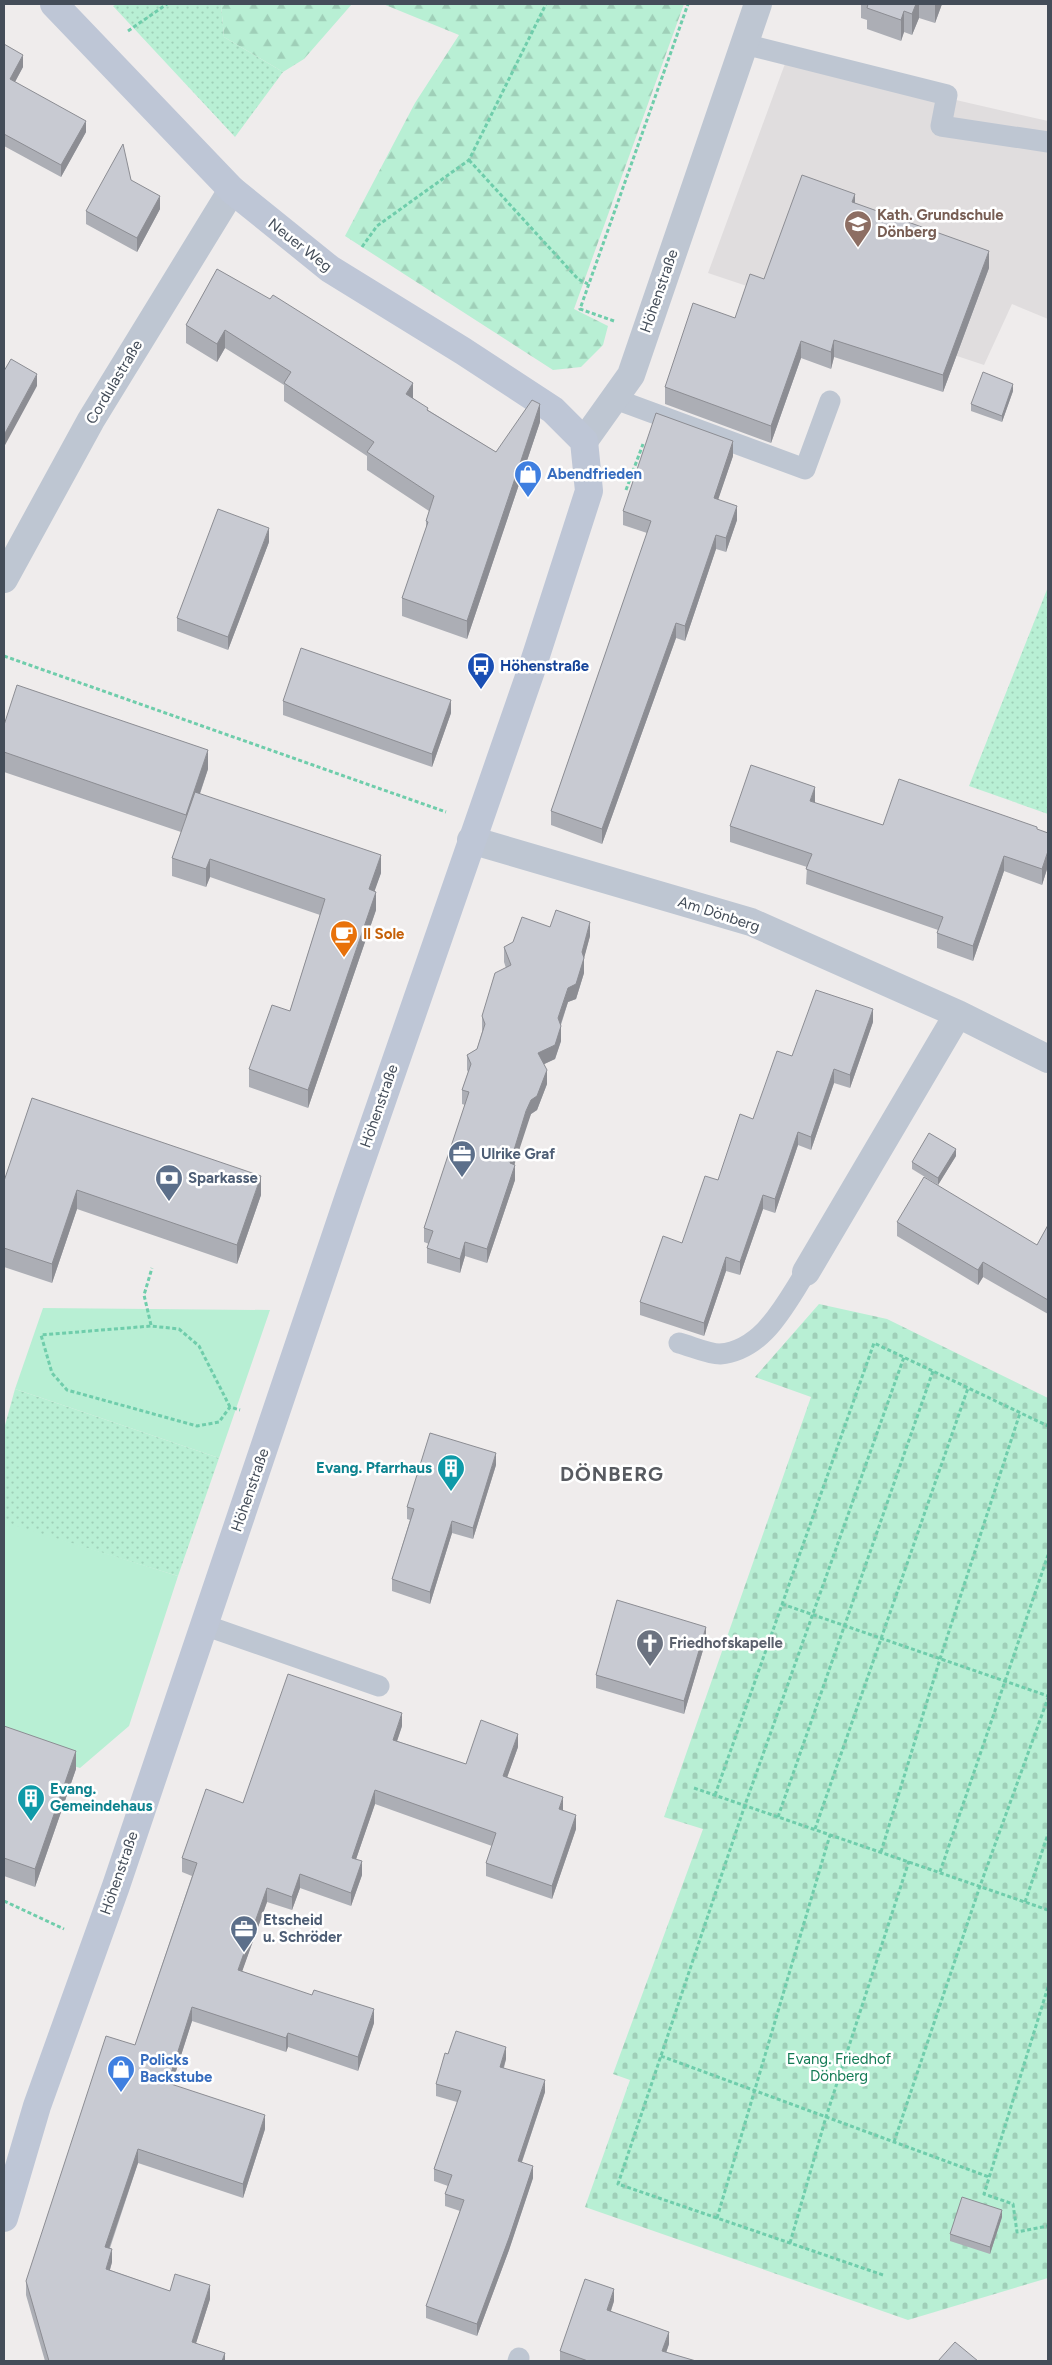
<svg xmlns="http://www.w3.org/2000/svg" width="1052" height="2365" viewBox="0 0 1052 2365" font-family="Figtree,sans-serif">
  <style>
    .education { fill: #e0ddde }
    .grass { fill: url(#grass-dots) }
    .forest { fill: url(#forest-firs) }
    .cemetery { fill: url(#cemetery-stones) }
    .green { fill: #b8efd4 }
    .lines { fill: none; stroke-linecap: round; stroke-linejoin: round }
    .path { stroke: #6fcdab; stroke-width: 3; stroke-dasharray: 4 2.5; stroke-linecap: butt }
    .lane { stroke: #bec6d2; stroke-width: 21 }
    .street { stroke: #bec6d2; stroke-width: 28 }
    .secondary { stroke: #bec6d6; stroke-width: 28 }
    .wall { fill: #acaeb5 }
    .shaded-wall { fill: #8c8d93 }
    .building { fill: #c8cad2; stroke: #8c8d93 }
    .labels { text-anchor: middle; stroke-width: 5; stroke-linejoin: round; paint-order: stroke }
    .education-label { font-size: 15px; font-weight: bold; fill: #785e54; stroke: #fff; text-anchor: start }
    .street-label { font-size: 15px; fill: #444d59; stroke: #fff }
    .shop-label { font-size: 15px; font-weight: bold; fill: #366cbe; stroke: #fff; text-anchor: start }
    .transit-label { font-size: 15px; font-weight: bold; fill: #164399; stroke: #fff; text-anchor: start }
    .food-label { font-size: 15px; font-weight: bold; fill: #c56008; stroke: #fff; text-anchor: start }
    .service-label { font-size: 15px; font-weight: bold; fill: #4e5e75; stroke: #fff; text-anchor: start }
    .culture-label { font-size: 15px; font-weight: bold; fill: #0d838f; stroke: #fff; text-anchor: end }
    .worship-label { font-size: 15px; font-weight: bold; fill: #5b616d; stroke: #fff; text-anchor: start }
    .park-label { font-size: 15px; fill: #147b55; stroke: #fff }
    .district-label { font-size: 20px; font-weight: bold; letter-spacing: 1px; fill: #585b61; stroke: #fff }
  </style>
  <defs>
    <pattern id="grass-dots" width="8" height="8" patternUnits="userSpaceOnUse" patternTransform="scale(1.25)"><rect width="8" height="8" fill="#b8efd4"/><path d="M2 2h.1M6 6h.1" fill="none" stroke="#9fcfb8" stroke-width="1.8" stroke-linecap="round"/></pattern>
    <pattern id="forest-firs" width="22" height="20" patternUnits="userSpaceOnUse" patternTransform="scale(1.25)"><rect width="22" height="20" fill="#b8efd4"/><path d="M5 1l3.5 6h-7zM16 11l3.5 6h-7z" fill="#9fcfb8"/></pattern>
    <pattern id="cemetery-stones" width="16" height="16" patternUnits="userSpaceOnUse" patternTransform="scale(1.25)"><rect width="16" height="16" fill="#b8efd4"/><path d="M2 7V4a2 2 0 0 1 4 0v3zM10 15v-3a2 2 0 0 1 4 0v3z" fill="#9fcfb8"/></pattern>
  </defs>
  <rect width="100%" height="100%" fill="#efecec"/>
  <path class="education" d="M786 61 1048 121V319L1012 304 984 365 708 273Z"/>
  <path class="grass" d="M117 4H221L224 37 283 72 235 137 113 6Z
    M1048 587V814L969 786Z
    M15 1389 219 1458 178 1576 4 1523V1429Z"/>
  <path class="forest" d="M221 4H352L304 59 283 72 224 37Z
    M383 4H684L574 309 608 326 603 345 581 367 553 370 345 236 415 103 459 35Z"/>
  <path class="cemetery" d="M819 1304 887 1319 1048 1398V2278L908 2320 585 2207 630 2080 613 2074 703 1829 664 1817 811 1397 755 1377Z"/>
  <path class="green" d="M43 1308 270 1310 219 1458 15 1389Z
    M4 1522 178 1576 129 1726 80 1768 4 1743Z"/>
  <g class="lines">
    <path class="path" d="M128 31 167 4
      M469 160 578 279 588 284
      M362 247 377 226 469 160 546 4
      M614 321 580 309 688 4
      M626 490 643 444
      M4 656 446 812
      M151 1325 144 1295 152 1268
      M230 1407 199 1346 179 1329 151 1326 41 1335 52 1373 67 1390 197 1426 219 1422 230 1407 240 1410
      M782 1604 1048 1696
      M694 1788 1048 1910
      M715 1795 874 1343 1048 1426
      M778 1817 933 1371
      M815 1829 968 1388
      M881 1852 940 1659 1020 1413
      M940 1872 1048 1555
      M4 1901 64 1929
      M1025 1902 1048 1834
      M1048 1987 984 2194 1013 2204 1017 2232 1048 2226
      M661 2056 989 2177
      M894 2142 980 1886 1048 1698
      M717 2218 830 1835
      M790 2243 826 2117 909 1861
      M883 2275 618 2184 745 1805 904 1357"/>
    <path class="lane" d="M744 44 947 95 941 126 1048 142
      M615 399 805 469 830 401
      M679 1343C691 1346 708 1354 720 1354 764 1350 785 1304 806 1272
      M204 1625 379 1686
      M518 2361 519 2358"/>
    <path class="street" d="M584 441 631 375 758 4
      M4 579 91 420 232 190
      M471 840 751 922 958 1014 1048 1059
      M806 1272 958 1014"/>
    <path class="secondary" d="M4 2218 37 2106 116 1886 349 1196 532 668 589 491 584 441 553 410 463 351 330 269 232 190 54 4"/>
  </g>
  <path class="wall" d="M861 4H942L935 23 919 18 912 35 904 32 901 41 867 29V20L861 18Z
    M4 44 23 67 15 82 86 132 61 177 4 146Z
    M131 180 160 209 137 252 86 224V211Z
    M855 203 989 268 943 392 834 357 831 369 801 358 771 443 665 404V387L735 318 764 279Z
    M217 269 413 398 428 410 496 452 540 422 467 639 402 616V598L426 530V521L429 511 367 470V456L284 401V385L225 348 217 362 186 343V325Z
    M1013 391 1002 422 971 411V404Z
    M733 456 718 499 737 520 726 552 716 549 685 641 676 638 602 844 551 825V811L647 533 623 525V511Z
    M269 542 228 650 177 631V618Z
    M283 701 451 713 432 767 283 715Z
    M4 725 208 769 200 794 381 873 374 891 376 910 308 1108 249 1087V1069L290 1011 320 915 210 877 206 887 172 876V858L181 832 4 772Z
    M815 803 883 825 1037 830 1048 833V866L1042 885 1004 871 973 961 937 948V933L938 930 806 884 807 867 730 842V826Z
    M550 927 590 936 584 957V973L576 999 568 1002 561 1025V1041L555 1059 544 1064 547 1084 537 1110 531 1114 526 1126 514 1165 515 1180 487 1263 465 1256 460 1273 427 1263V1248L429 1244 424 1242V1228L465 1105 462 1104V1090L468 1072 467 1070V1055L477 1049 482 1032V1016L506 968 504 962V947Z
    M1048 973V988H1047V976Z
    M873 1022 850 1088 834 1083 811 1150 798 1145 775 1213 763 1209 740 1275 726 1271 704 1336 640 1315V1302L682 1243 718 1180 792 1056Z
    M956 1156 938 1185 912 1169V1162Z
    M4 1181 261 1195 237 1264 77 1209 52 1283 4 1267Z
    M897 1222 1037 1245 1048 1225V1314L983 1277 978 1285 897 1236Z
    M496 1465 473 1539 452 1533 430 1604 392 1591V1579L410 1520 407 1519V1507Z
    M706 1640 684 1714 596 1688V1675Z
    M4 1726 76 1769 35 1887 4 1876Z
    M402 1726 397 1741 466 1764 518 1747 507 1777 563 1811 576 1829 552 1899 486 1876V1863L492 1846 375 1804 356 1859 362 1875 351 1906 300 1888 292 1910 267 1902 242 1971 374 2023 358 2071 288 2047 286 2052 192 2021 172 2084 265 2129 243 2198 138 2163 110 2248 112 2262 110 2270 170 2291 210 2299 196 2343 225 2361H45L26 2295V2281L135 2045 192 1876 182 1872V1858L243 1803Z
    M448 2054 506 2059 504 2068 545 2092 522 2162 533 2178 509 2250 477 2336 426 2318V2306L460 2211 445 2206V2194L448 2186 434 2181V2169L457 2102 436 2096V2084Z
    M1002 2217 990 2254 950 2241V2234Z
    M614 2301 611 2311 669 2344 666 2353 696 2361H560V2351Z"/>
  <path class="shaded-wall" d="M916 4H919V18L912 35V14Z
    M935 4H942L935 23Z
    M904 11V32L901 41V20Z
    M23 55V67L10 91V79Z
    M86 121V132L61 177V165Z
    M855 194V211L852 202Z
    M160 196V209L137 252V238Z
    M989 251V268L943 392V375Z
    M5 264V277L4 279V265Z
    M225 330V348L217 362V344Z
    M834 340V357L831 369V352Z
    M801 341V358L771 443V426Z
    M37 374V386L4 447V435Z
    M413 383V401L406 394Z
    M1013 384V391L1002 422V416Z
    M540 404V422L467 639V621Z
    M733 441V456L714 512V498Z
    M737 506V520L726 552V538Z
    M269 528V542L228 650V637Z
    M716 535V549L685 641V626Z
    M676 623V638L602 844V829Z
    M451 700V713L432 767V754Z
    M208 750V769L186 834V815Z
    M815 787V803L810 801Z
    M1048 851V866L1042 885V869Z
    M381 855V873L369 907V889Z
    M1004 856V871L973 961V946Z
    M210 859V877L206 887V869Z
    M376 892V910L308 1108V1090Z
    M590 922V936L582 966V952Z
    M584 958V973L576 999 568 1002 558 1032V1018L568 988Z
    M873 1009V1022L850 1088V1075Z
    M561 1026V1041L555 1059 538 1067V1053Z
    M834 1069V1083L811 1150V1137Z
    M547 1070V1084L537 1110 531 1114 510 1178V1163L526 1111 531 1100Z
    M798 1132V1145L775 1213V1199Z
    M956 1149V1156L938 1185V1178Z
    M515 1165V1180L487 1263V1249Z
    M261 1176V1195L237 1264V1245Z
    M77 1190V1209L52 1283V1264Z
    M763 1195V1209L740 1275V1262Z
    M465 1242V1256L460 1273V1259Z
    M726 1257V1271L704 1336V1323Z
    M983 1262V1277L978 1285V1270Z
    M5 1349V1362L4 1364V1351Z
    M496 1453V1465L473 1539V1528Z
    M452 1521V1533L430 1604V1592Z
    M706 1627V1640L684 1714V1701Z
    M402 1713V1726L393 1753V1740Z
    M518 1734V1747L503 1789V1776Z
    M76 1751V1769L35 1887V1869Z
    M375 1790V1804L352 1871V1858Z
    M563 1797V1811L559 1809Z
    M576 1815V1829L552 1899V1886Z
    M362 1861V1875L351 1906V1893Z
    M300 1874V1888L292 1910V1897Z
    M267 1888V1902L238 1983V1970Z
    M192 2007V2021L168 2096V2083Z
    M374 2009V2023L358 2071V2057Z
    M288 2033V2047L286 2052V2038Z
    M506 2047V2059L500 2079V2067Z
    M545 2080V2092L518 2173V2161Z
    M265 2115V2129L243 2198V2184Z
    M138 2149V2163L105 2260V2247Z
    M533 2166V2178L509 2250 477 2336V2324Z
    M1002 2210V2217L990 2254V2247Z
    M112 2249V2262L106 2283V2269Z
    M210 2285V2299L192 2356V2342Z
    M614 2289V2301L607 2322V2310Z
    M669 2332V2344L663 2361 662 2351Z
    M225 2353V2361H222Z"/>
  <path class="building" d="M868 4H916L912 14 904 11 901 20 867 8Z
    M4 44 23 55 10 79 86 121 61 165 4 134Z
    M123 144 131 180 160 196 137 238 86 211Z
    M802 175 855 194 852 202 989 251 943 375 834 340 831 352 801 341 771 426 665 387 693 303 735 318 750 274 764 279Z
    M217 269 270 299 273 295 413 383 406 394 428 408 427 410 496 452 532 400 540 404 467 621 402 598 428 522 426 521 434 496 367 452 374 442 284 383 291 372 225 330 217 344 186 325Z
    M11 359 37 374 4 435V371Z
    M983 372 1013 384 1002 416 971 404Z
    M656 413 733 441 714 498 737 506 726 538 716 535 685 626 676 623 602 829 551 811 651 521 623 511Z
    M218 509 269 528 228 637 177 618Z
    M301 648 451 700 432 754 283 701Z
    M17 685 208 750 186 815 4 752V725Z
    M751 765 815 787 810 801 883 825 899 779 1037 827V829L1048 833V851L1042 869 1004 856 973 946 937 933 943 917 806 869 812 854 730 826Z
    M195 792 381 855 369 889 376 892 308 1090 249 1069 272 1005 290 1011 325 899 210 859 206 869 172 858Z
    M556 910 590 922 582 952 584 958 576 984 568 988 558 1018 561 1026 555 1045 538 1053 547 1070 537 1096 531 1100 526 1111 510 1163 515 1165 487 1249 465 1242 460 1259 427 1248 433 1231 424 1228 469 1092 462 1090 471 1064 467 1055 477 1049 485 1024 482 1016 495 973 511 965 504 947 513 942 522 917 550 927Z
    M816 990 873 1009 850 1075 834 1069 811 1137 798 1132 775 1199 763 1195 740 1262 726 1257 704 1323 640 1302 663 1236 682 1243 705 1176 718 1180 740 1114 753 1119 777 1051 792 1056Z
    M32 1098 261 1176 237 1245 77 1190 52 1264 4 1248V1181Z
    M929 1133 956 1149 938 1178 912 1162Z
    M924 1177 1037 1245 1048 1225V1300L983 1262 978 1270 897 1222Z
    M430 1433 496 1453 473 1528 452 1521 430 1592 392 1579 414 1509 407 1507Z
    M617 1600 706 1627 684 1701 596 1675Z
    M288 1674 402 1713 393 1740 466 1764 481 1720 518 1734 503 1776 563 1797 559 1809 576 1815 552 1886 486 1863 496 1833 375 1790 352 1858 362 1861 351 1893 300 1874 292 1897 267 1888 238 1970 312 1995 314 1990 374 2009 358 2057 288 2033 286 2038 192 2007 168 2083 265 2115 243 2184 138 2149 105 2247 112 2249 106 2269 170 2291 175 2274 210 2285 192 2342 225 2353 222 2361H49L26 2281 106 2036 135 2045 197 1863 182 1858 206 1789 243 1803Z
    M4 1726 76 1751 35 1869 4 1858Z
    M456 2031 506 2047 500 2067 545 2080 518 2161 533 2166 509 2238 477 2324 426 2306 464 2200 445 2194 452 2175 434 2169 461 2091 436 2084 445 2053 448 2054Z
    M962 2197 1002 2210 990 2247 950 2234Z
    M585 2279 614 2289 607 2310 669 2332 662 2351 696 2361H588L560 2351Z
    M955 2342 978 2361H938Z"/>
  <defs>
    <g id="school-pin" transform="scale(1.4375)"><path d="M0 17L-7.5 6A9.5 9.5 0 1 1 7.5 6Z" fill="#8d6e63" stroke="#fff"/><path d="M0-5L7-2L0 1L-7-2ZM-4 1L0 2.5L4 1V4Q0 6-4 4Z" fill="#fff"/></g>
    <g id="shop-pin" transform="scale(1.4375)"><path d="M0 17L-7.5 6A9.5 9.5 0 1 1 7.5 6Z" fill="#3f7fe0" stroke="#fff"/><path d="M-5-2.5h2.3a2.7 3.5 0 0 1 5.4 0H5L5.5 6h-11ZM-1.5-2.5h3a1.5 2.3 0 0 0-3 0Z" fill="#fff"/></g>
    <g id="bus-pin" transform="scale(1.4375)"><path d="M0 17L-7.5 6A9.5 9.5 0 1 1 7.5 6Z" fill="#1a4fb4" stroke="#fff"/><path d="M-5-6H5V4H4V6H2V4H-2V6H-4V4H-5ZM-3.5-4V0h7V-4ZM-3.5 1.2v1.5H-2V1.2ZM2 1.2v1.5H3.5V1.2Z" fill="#fff"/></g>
    <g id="cafe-pin" transform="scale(1.4375)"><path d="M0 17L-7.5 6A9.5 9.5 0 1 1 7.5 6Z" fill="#e8710a" stroke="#fff"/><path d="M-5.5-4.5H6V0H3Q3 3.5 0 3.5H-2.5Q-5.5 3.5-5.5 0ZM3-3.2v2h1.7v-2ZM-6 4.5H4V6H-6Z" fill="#fff"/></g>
    <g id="office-pin" transform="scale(1.4375)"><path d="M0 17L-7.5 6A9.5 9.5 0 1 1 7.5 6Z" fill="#5c6f8a" stroke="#fff"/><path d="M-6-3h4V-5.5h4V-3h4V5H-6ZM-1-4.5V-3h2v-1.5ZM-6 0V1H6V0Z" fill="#fff"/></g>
    <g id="bank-pin" transform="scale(1.4375)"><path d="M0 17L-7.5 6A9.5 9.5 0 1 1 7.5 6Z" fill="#5c6f8a" stroke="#fff"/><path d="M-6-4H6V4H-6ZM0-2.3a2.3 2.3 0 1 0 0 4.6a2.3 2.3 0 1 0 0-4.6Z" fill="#fff"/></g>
    <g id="building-pin" transform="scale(1.4375)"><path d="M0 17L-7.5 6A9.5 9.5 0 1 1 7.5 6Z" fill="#0f9aa8" stroke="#fff"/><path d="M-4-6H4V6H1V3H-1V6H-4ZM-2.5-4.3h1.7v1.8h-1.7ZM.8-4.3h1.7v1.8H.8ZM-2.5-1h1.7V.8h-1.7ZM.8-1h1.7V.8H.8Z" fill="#fff"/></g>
    <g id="church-pin" transform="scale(1.4375)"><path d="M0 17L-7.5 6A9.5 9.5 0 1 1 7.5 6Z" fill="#6b7280" stroke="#fff"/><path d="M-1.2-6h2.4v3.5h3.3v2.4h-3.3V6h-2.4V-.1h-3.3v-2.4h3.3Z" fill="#fff"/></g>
  </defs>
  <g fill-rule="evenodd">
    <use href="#school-pin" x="858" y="224"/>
    <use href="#shop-pin" x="528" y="474"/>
    <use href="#bus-pin" x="481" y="666"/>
    <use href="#cafe-pin" x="344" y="934"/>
    <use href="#office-pin" x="462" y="1154"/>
    <use href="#bank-pin" x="169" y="1178"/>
    <use href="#building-pin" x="451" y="1468"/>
    <use href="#church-pin" x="650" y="1643"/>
    <use href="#building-pin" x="31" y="1798"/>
    <use href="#office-pin" x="244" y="1929"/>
    <use href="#shop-pin" x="121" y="2069"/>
  </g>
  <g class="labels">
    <g class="education-label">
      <text x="877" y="220">Kath. Grundschule<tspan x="877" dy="17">Dönberg</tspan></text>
    </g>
    <g class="street-label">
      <text transform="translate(300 245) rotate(38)" y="5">Neuer Weg</text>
      <text transform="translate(659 291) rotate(-71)" y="5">Höhenstraße</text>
      <text transform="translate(114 382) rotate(-59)" y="5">Cordulastraße</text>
      <text transform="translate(719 914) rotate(18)" y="5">Am Dönberg</text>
      <text transform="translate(379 1106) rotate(-71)" y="5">Höhenstraße</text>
      <text transform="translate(250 1490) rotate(-71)" y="5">Höhenstraße</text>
      <text transform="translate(119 1873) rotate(-71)" y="5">Höhenstraße</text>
    </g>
    <g class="shop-label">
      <text x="547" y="479">Abendfrieden</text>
      <text x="140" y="2065">Policks<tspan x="140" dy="17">Backstube</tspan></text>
    </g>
    <g class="transit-label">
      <text x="500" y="671">Höhenstraße</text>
    </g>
    <g class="food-label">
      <text x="363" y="939">Il Sole</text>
    </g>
    <g class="service-label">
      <text x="481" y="1159">Ulrike Graf</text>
      <text x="188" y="1183">Sparkasse</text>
      <text x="263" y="1925">Etscheid<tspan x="263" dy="17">u. Schröder</tspan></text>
    </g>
    <g class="culture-label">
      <text x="432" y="1473">Evang. Pfarrhaus</text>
      <text x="50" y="1794" text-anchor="start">Evang.<tspan x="50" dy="17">Gemeindehaus</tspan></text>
    </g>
    <g class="worship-label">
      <text x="669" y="1648">Friedhofskapelle</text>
    </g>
    <g class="park-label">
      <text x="839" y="2064">Evang. Friedhof<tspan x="839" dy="17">Dönberg</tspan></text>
    </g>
    <g class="district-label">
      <text x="612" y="1481">DÖNBERG</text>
    </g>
  </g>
  <rect width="1052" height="2365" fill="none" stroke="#444d59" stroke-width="10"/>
</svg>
